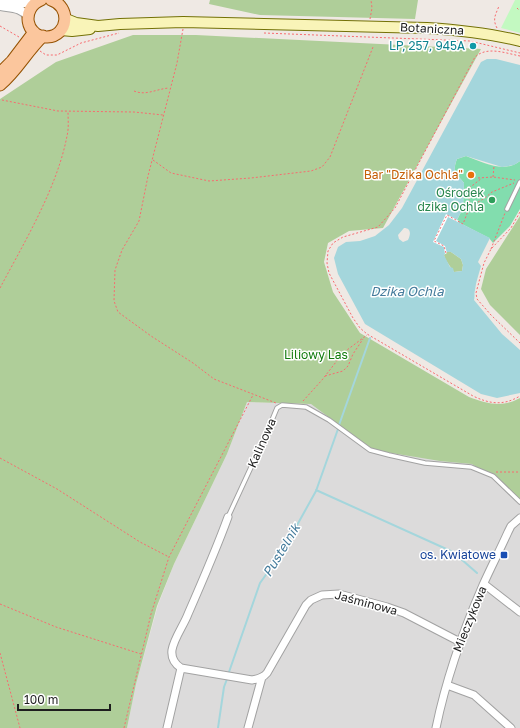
<svg xmlns="http://www.w3.org/2000/svg" width="520" height="728" viewBox="0 0 520 728" font-family="'Golos Text',sans-serif">
  <style>
    .residential { fill: #dcdbdb }
    .forest { fill: #afce99 }
    .park { fill: #c3f9c1 }
    .pitch { fill: #82ddae }
    .water { fill: #a4d6dc; fill-rule: evenodd }
    .pier { fill: #fff }
    .lines { fill: none; stroke-linecap: round; stroke-linejoin: round }
    .stream { stroke: #a4d6dc; stroke-width: 2 }
    .service-casing { stroke: #a2a2a2; stroke-width: 5.5 }
    .minor-casing { stroke: #a2a2a2; stroke-width: 9 }
    .tertiary-casing { stroke: #a2a2a2; stroke-width: 10 }
    .secondary-casing { stroke: #737106; stroke-width: 12 }
    .primary-casing { stroke: #955202; stroke-width: 13 }
    .path { stroke: #f86b6f; stroke-width: 1; stroke-dasharray: 2 2; stroke-linecap: butt }
    .service { stroke: #fff; stroke-width: 3.5 }
    .minor { stroke: #fff; stroke-width: 7 }
    .tertiary { stroke: #fff; stroke-width: 8 }
    .secondary { stroke: #f9f4b8; stroke-width: 10 }
    .primary { stroke: #fbc69d; stroke-width: 11 }
    .culture-dot { fill: #0f9aa8; stroke: #fff; stroke-width: 1.5 }
    .food-dot { fill: #e8710a; stroke: #fff; stroke-width: 1.5 }
    .leisure-dot { fill: #2e9e5b; stroke: #fff; stroke-width: 1.5 }
    .transit-dot { fill: #1a4fb4; stroke: #fff; stroke-width: 1.5 }
    .labels { text-anchor: middle; stroke-width: 3; stroke-linejoin: round; paint-order: stroke }
    .street-label { font-size: 12px; fill: #1e1e1e; stroke: #fff }
    .culture-label { font-size: 12px; fill: #0d838f; stroke: #fff; text-anchor: end }
    .food-label { font-size: 12px; fill: #c56008; stroke: #fff; text-anchor: end }
    .leisure-label { font-size: 12px; fill: #27864d; stroke: #fff; text-anchor: end }
    .park-label { font-size: 12px; fill: #117b0d; stroke: #fff }
    .transit-label { font-size: 12px; fill: #164399; stroke: #fff; text-anchor: end }
    .water-label { font-size: 13px; font-style: italic; fill: #457c9c; stroke: #fff }
  </style>
  <rect width="100%" height="100%" fill="#efe9e4"/>
  <path class="residential" d="M247 402 311 404 473 464 520 499V728H127L136 684 158 605 174 564 227 454Z"/>
  <path class="forest" d="M210 0H418L415 19 260 15 209 4Z
    M133 35H196L481 49 383 228 349 231 328 243 324 262 333 292 360 333 469 397C488 404 502 408 520 398V499L472 464 440 461 373 450 311 404 247 402 227 454 174 564 157 606 136 684 127 728H0V99L56 62Z
    M520 216V335L490 305 481 289 486 269Z
    M447 252H451L461 259 463 265 462 271 454 272 445 259 444 255Z"/>
  <path class="park" d="M515 0H520V33L501 28Z"/>
  <path class="pitch" d="M466 156C483 162 504 174 520 161V209L510 226 493 243 489 238 458 222 457 220 463 208 464 183C456 173 452 172 457 159Z"/>
  <path class="water" d="M487 59H496L520 65V161L514 165 502 167 466 156 457 159C452 172 456 173 464 183L463 208 457 220 458 222 490 238 478 262 481 266C479 274 476 281 475 290 474 293 475 296 474 300L502 334 520 350V393L497 398 481 394 365 324 338 274 334 258 338 247 346 242 360 241 375 236 389 225 402 208 481 62ZM404 228C411 228 411 234 408 240L403 242 399 239 398 235ZM447 252H451L461 259 463 265 462 271 454 272 453 268 450 267 444 255Z"/>
  <path class="pier" d="M446 214 459 221 458 222 448 217 436 241 445 246 447 253 445 254 444 247 433 242Z"/>
  <g class="lines">
    <path class="stream" d="M339 425 370 338
      M316 490 453 552 477 573
      M229 672 260 583 281 554 316 491 338 429
      M218 728 224 687 227 679"/>
    <g class="service-casing">
      <path id="service" d="M507 209 520 182
        M228 517 265 437 277 408 282 405 306 407 329 420 370 450 389 455 425 463 471 467 493 476 520 502"/>
    </g>
    <g class="minor-casing">
      <path id="minor" d="M228 517C216 550 202 582 188 614 184 625 174 638 172 650 171 658 175 664 181 668L252 680C258 679 263 678 267 673L306 605 311 600 322 595 339 594 387 607 404 613 460 642
        M484 584 520 612
        M447 685 474 695 511 728
        M167 728 181 668
        M248 728 262 677
        M436 728C446 679 463 631 483 585 491 567 500 550 508 532L511 526 520 518"/>
    </g>
    <g class="tertiary-casing">
      <path id="tertiary" d="M0 4 8 1 31 4 35 3
        M0 6C10 8 22 7 28 17"/>
    </g>
    <g class="secondary-casing">
      <path id="secondary" d="M66 19 76 23 98 26 120 24 183 22 427 28C459 30 489 33 520 41
        M61 30 72 31 90 29"/>
    </g>
    <g class="primary-casing">
      <path id="primary" d="M41 0C21 8 25 37 47 37 69 36 71 6 51 0
        M0 73 12 61 34 32
        M0 85C17 71 27 51 43 36"/>
    </g>
    <path class="path" d="M517 8 519 10
      M370 19 372 8 371 0
      M0 26 19 37
      M497 28C492 19 496 14 499 6
      M183 29 177 63 148 176 139 221 122 250 115 270 114 301 118 312 151 336 193 363 214 379 276 403
      M264 33 470 41 520 53
      M40 51 46 55H57L81 43 119 33
      M520 56C505 53 487 46 475 57L395 208 378 227 343 237 333 243 328 251 327 263 329 273 353 318 360 328 367 334 473 396C490 404 503 406 520 396
      M134 91C146 96 156 89 169 88
      M2 100 58 111 134 112 163 115
      M153 160 171 173 209 181 251 178 311 171 322 167 330 157 373 47
      M493 177 494 166
      M478 178 493 177 515 180
      M471 206 485 198 492 192 514 183
      M520 212 511 228 491 249 484 263 476 293 477 299 491 315 520 343
      M491 249 505 213
      M446 253 444 246 434 241 447 215 463 224 470 206 468 189 482 178
      M0 288C25 241 57 188 67 136 69 128 68 119 68 111
      M325 376 343 371 348 366 353 354 363 339
      M303 401 322 380 343 353 367 335
      M0 458 57 489 140 542 169 557
      M496 472H520
      M0 604 56 627 141 654
      M0 653 20 728
      M124 728 151 614 169 557 253 395"/>
    <use href="#service" class="service"/>
    <use href="#minor" class="minor"/>
    <use href="#tertiary" class="tertiary"/>
    <use href="#secondary" class="secondary"/>
    <use href="#primary" class="primary"/>
  </g>
  <circle class="culture-dot" cx="473" cy="46" r="4"/>
  <circle class="food-dot" cx="471" cy="175" r="4"/>
  <circle class="leisure-dot" cx="492" cy="200" r="4"/>
  <rect class="transit-dot" x="500" y="551" width="8" height="8" rx="2"/>
  <g class="labels">
    <g class="street-label">
      <text transform="translate(432 29) rotate(3)" y="4">Botaniczna</text>
      <text transform="translate(262 443) rotate(-66)" y="4">Kalinowa</text>
      <text transform="translate(366 603) rotate(15)" y="4">Jaśminowa</text>
      <text transform="translate(470 619) rotate(-68)" y="4">Mieczykowa</text>
    </g>
    <g class="culture-label">
      <text x="465" y="50">LP, 257, 945A</text>
    </g>
    <g class="food-label">
      <text x="463" y="179">Bar "Dzika Ochla"</text>
    </g>
    <g class="leisure-label">
      <text x="484" y="197">Ośrodek<tspan x="484" dy="14">dzika Ochla</tspan></text>
    </g>
    <g class="park-label">
      <text x="316" y="359">Liliowy Las</text>
    </g>
    <g class="transit-label">
      <text x="496" y="559">os. Kwiatowe</text>
    </g>
    <g class="water-label">
      <text x="407" y="296">Dzika Ochla</text>
      <text transform="translate(281 550) rotate(-59)" y="5">Pustelnik</text>
    </g>
  </g>
  <path d="M18 704v6h92v-6" fill="none" stroke="#1e1e1e" stroke-width="2"/>
  <text x="24" y="704" font-size="12" fill="#1e1e1e" stroke="#ffffff" stroke-width="3" paint-order="stroke">100 m</text>
</svg>
